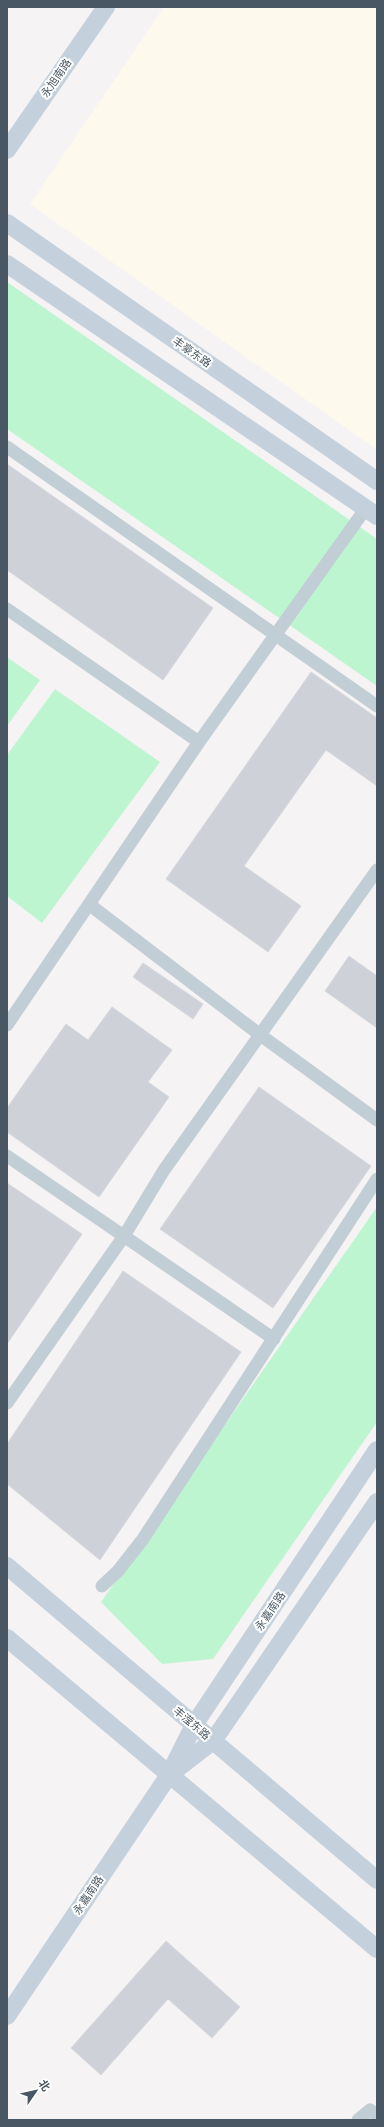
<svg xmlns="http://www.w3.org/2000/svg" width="384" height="2127" viewBox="0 0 384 2127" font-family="Arial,'Noto Sans SC',sans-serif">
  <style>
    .commercial { fill: #fef9ed }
    .green { fill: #bef5d1 }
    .building { fill: #ced2d8; stroke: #d6d9de }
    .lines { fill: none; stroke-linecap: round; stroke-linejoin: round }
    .street { stroke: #c2ced5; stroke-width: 13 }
    .secondary { stroke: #c4d1dd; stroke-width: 18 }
    .labels { text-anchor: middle; stroke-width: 4; stroke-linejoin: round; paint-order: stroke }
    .street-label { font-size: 11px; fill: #485763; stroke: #fff }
  </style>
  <rect width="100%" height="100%" fill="#f5f3f3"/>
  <path class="commercial" d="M164 7H377V450L30 204Z"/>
  <path class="green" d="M7 282 377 539V686L7 429Z
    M7 657 40 680 7 726Z
    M55 689 160 762 42 923 7 896V755Z
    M377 1207V1422L213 1659 162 1664 101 1602Z"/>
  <path class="building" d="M7 464 213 608 163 680 7 570Z
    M311 672 377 718V786L326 750 244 866 301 906 268 952 166 879Z
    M349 956 377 976V1028L325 991Z
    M143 963 203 1004 193 1019 133 977Z
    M112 1007 172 1050 148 1082 169 1097 99 1197 7 1132V1108L66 1024 88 1040Z
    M259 1087 371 1166 273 1308 160 1229Z
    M7 1183 82 1234 7 1344Z
    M123 1271 241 1352 100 1560 7 1484V1444Z
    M166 1941 240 2007 212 2038 168 1999 101 2075 71 2048Z"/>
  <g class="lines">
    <path class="street" d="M7 447 377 706
      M7 609 199 742
      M90 905 259 1034 377 1120
      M7 1025 199 742 366 508
      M7 1156 274 1339
      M7 1403 124 1236 164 1170 377 870
      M102 1586 118 1571 143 1539 377 1179
      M358 2120 370 2110 377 2115"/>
    <path class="secondary" d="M7 150 106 7
      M7 223 377 481
      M7 264 377 516
      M7 1566 377 1880
      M7 1638 377 1949
      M173 1772 213 1741 377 1502
      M7 2016 169 1775 194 1725 377 1450"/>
  </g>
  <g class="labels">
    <g class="street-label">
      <text transform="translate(56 78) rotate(-55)" y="4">永旭南路</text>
      <text transform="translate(192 352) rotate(35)" y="4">丰豪东路</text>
      <text transform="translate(270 1611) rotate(-56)" y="4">永嘉南路</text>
      <text transform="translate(192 1723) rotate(40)" y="4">丰滢东路</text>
      <text transform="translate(88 1895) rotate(-56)" y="4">永嘉南路</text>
    </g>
  </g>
  <rect width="384" height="2127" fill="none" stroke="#485763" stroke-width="16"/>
  <g transform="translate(36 2091) rotate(56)" stroke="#ffffff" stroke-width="3" paint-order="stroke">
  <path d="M0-3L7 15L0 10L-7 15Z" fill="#485763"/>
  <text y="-6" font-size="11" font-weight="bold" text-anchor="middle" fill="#485763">北</text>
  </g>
</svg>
